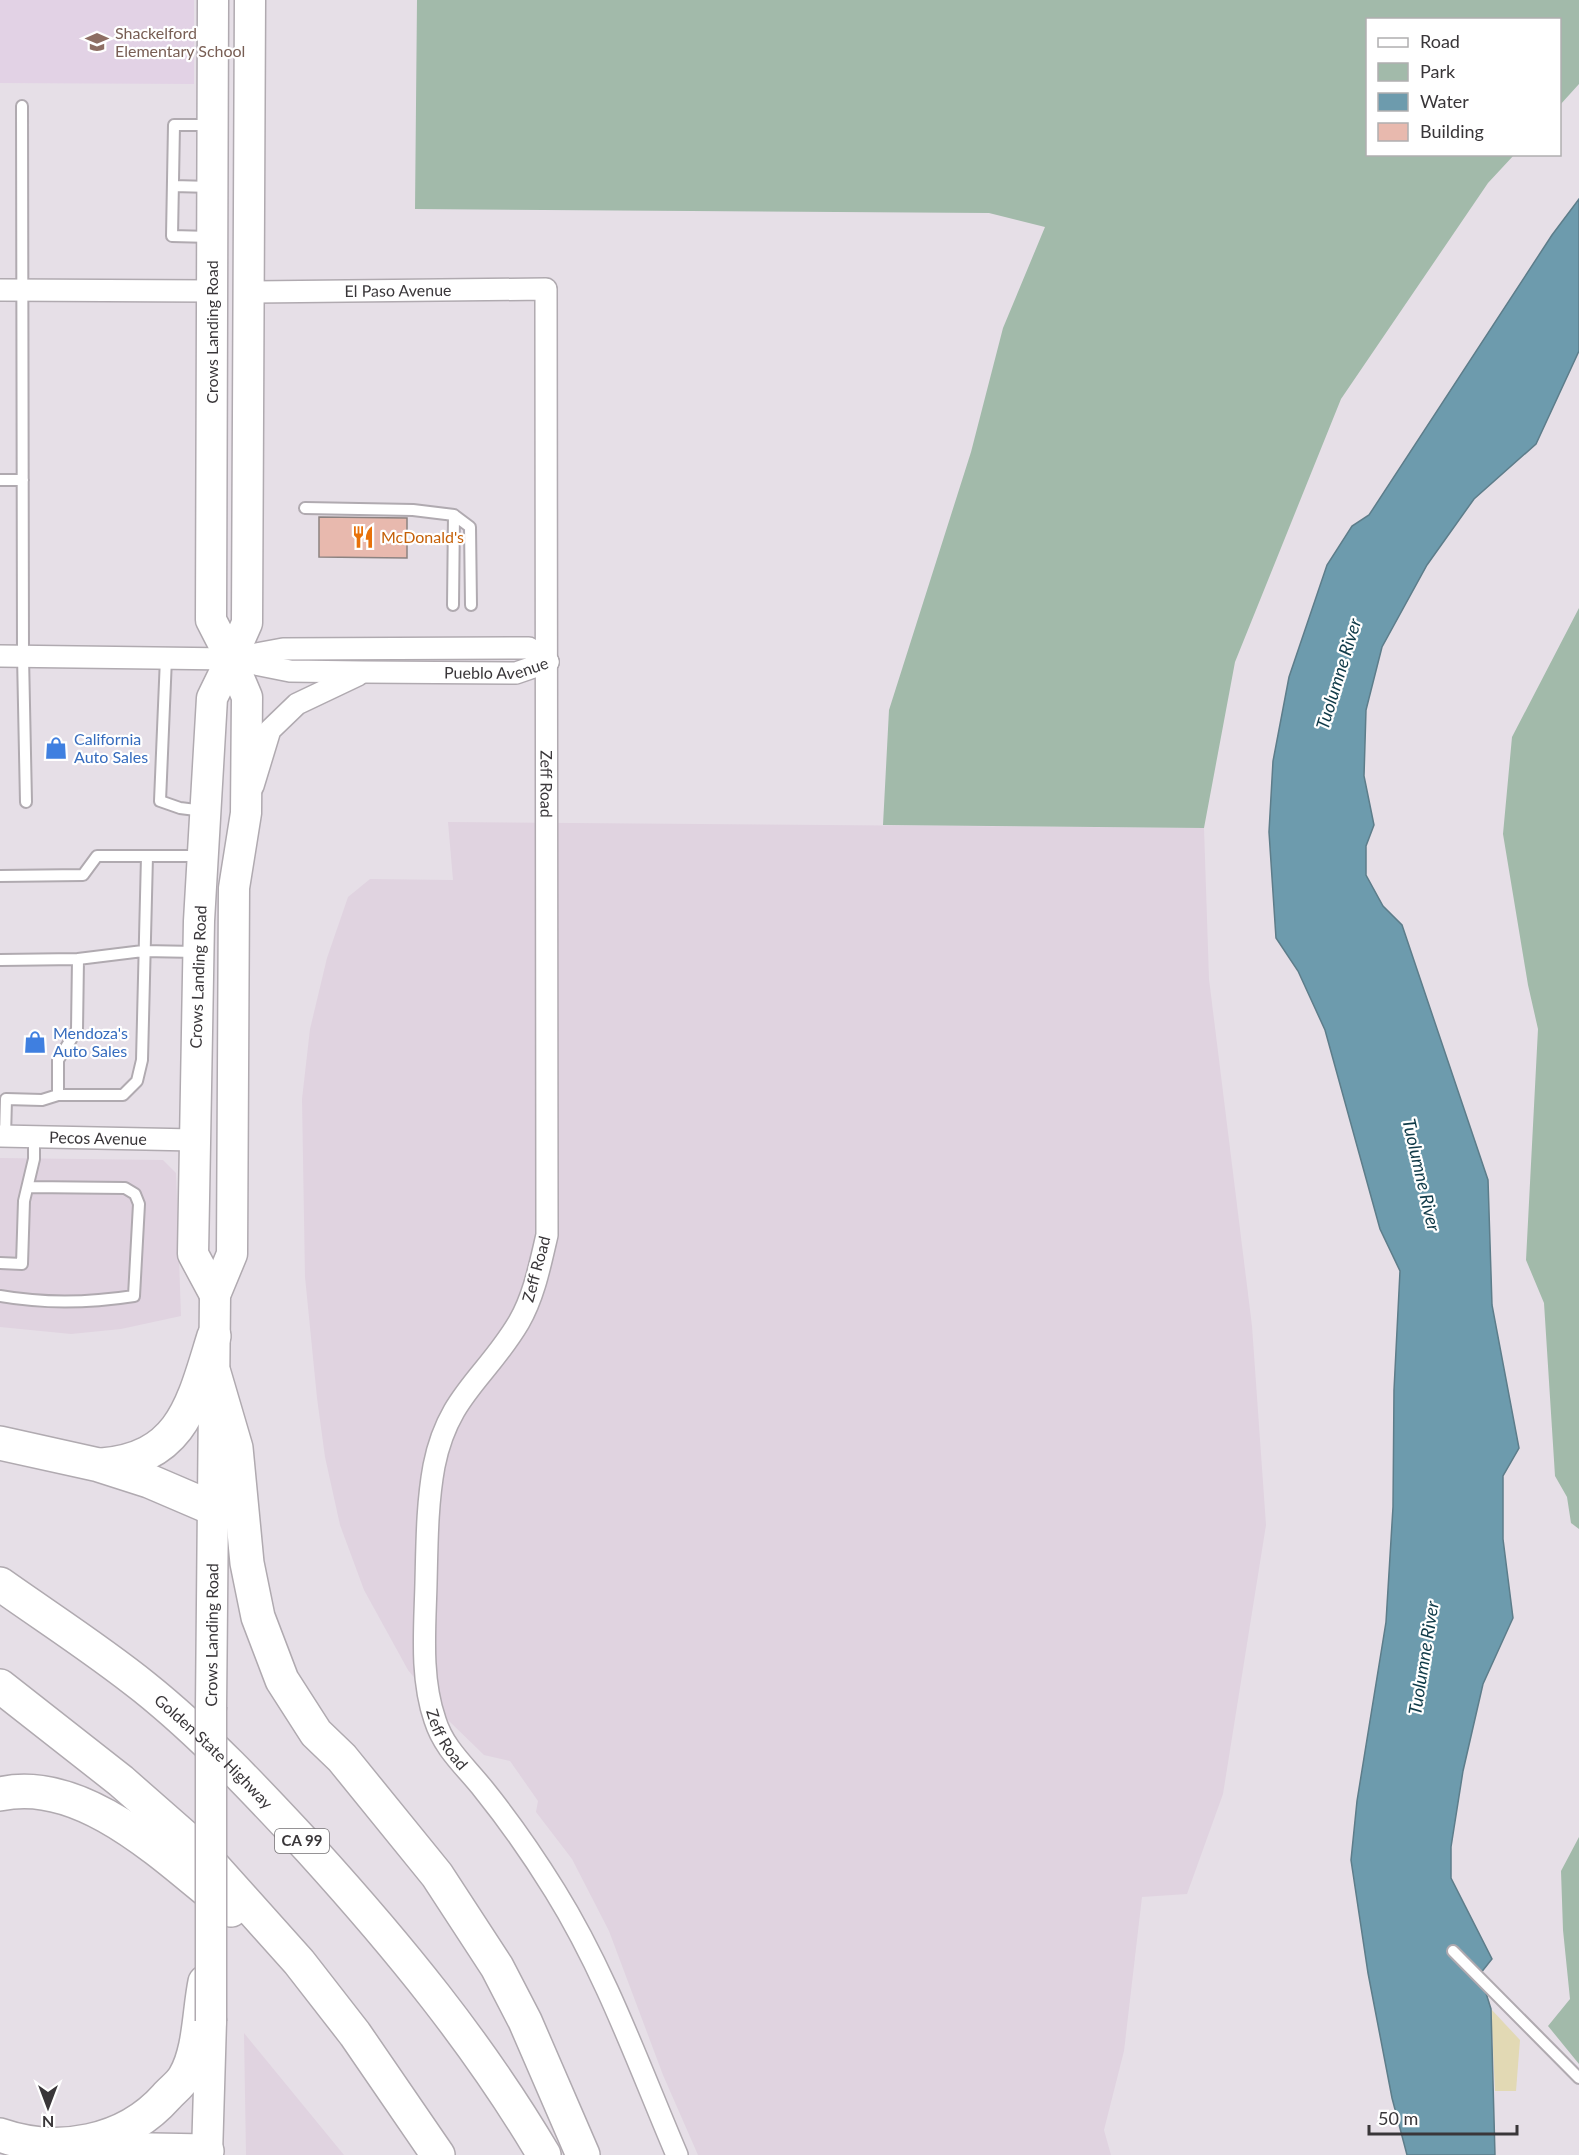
<svg xmlns="http://www.w3.org/2000/svg" width="1579" height="2155" viewBox="0 0 1579 2155" font-family="Lato,sans-serif">
  <style>
    .built { fill: #e0d3e0 }
    .education { fill: #e2d2e5 }
    .green { fill: #a2baaa }
    .sand { fill: #e2d9b4 }
    .water { fill: #6d9bad; stroke: #5d7d8a; stroke-width: 1.5 }
    .building { fill: #e8b9ae; stroke: #8c8280; stroke-width: 1.5 }
    .lines { fill: none; stroke-linecap: round; stroke-linejoin: round }
    .service-casing { stroke: #b0aab0; stroke-width: 14 }
    .minor-casing { stroke: #b0aab0; stroke-width: 24 }
    .secondary-casing { stroke: #b0aab0; stroke-width: 33 }
    .motorway-casing { stroke: #b0aab0; stroke-width: 36 }
    .service { stroke: #fff; stroke-width: 10 }
    .minor { stroke: #fff; stroke-width: 21 }
    .secondary { stroke: #fff; stroke-width: 30 }
    .motorway { stroke: #fff; stroke-width: 33 }
    .secondary-bridge-casing { stroke: #b0aab0; stroke-width: 33; stroke-linecap: butt }
    .secondary-bridge { stroke: #fff; stroke-width: 30 }
    .labels { text-anchor: middle; stroke-width: 4.5; stroke-linejoin: round; paint-order: stroke }
    .shield { fill: #fff; stroke: #747274; stroke-width: 1.5 }
    .shield-label { font-size: 15px; font-weight: bold; fill: #393639 }
    .education-label { font-size: 16px; fill: #785e54; stroke: #fff; text-anchor: start }
    .street-label { font-size: 16px; fill: #393639; stroke: #fff }
    .food-label { font-size: 16px; fill: #c56008; stroke: #fff; text-anchor: start }
    .shop-label { font-size: 16px; fill: #366cbe; stroke: #fff; text-anchor: start }
    .water-label { font-size: 18px; font-style: italic; fill: #0f3a48; stroke: #fff }
  </style>
  <rect width="100%" height="100%" fill="#e6dfe7"/>
  <path class="built" d="M448 822 1204 828 1209 979 1252 1326 1266 1525 1223 1794 1187 1894 1142 1897 1124 2051 1104 2130 1111 2155H698L663 2075 609 1931 572 1859 536 1812 538 1801 510 1761 484 1755 449 1721 408 1670 364 1590 340 1525 325 1457 317 1398 305 1277 302 1099 310 1029 327 958 348 897 370 879 453 880Z
    M0 1158 163 1160 176 1173 181 1316 121 1329 71 1334 0 1327Z
    M244 2033 344 2155H246Z"/>
  <path class="education" d="M0 0H194V84L0 83Z"/>
  <path class="green" d="M417 0H1579V84L1560 105V20H1368V154L1514 155 1488 183 1341 399 1235 662 1204 828 883 825 889 710 971 452 1003 328 1045 227 989 213 415 209Z
    M1579 608V1529L1571 1523 1567 1497 1555 1476 1544 1303 1526 1260 1538 1029 1528 985 1503 834 1512 737Z
    M1579 1837V2064L1548 2026 1570 1999 1563 1930 1561 1871Z"/>
  <path class="sand" d="M1491 2009 1520 2040 1516 2091H1495Z"/>
  <path class="water" d="M1579 199V351L1536 444 1474 499 1427 565 1382 647 1366 710 1364 776 1374 825 1366 846V875L1383 906 1402 925 1488 1180 1492 1305 1519 1448 1503 1476V1539L1513 1618 1483 1684 1463 1771 1451 1847V1878L1492 1959 1480 1974 1491 2009 1495 2155H1407L1392 2098 1368 1973 1351 1860 1357 1801 1386 1622 1393 1507 1394 1390 1400 1271 1380 1229 1325 1030 1298 971 1276 938 1269 832 1273 761 1289 677 1327 565 1352 526 1369 515 1552 235Z"/>
  <path class="building" d="M319 517 407 518V558L319 557Z"/>
  <g class="lines">
    <g class="service-casing">
      <path id="service" d="M22 106 23 656 26 802
        M210 125H174L172 236 211 237
        M173 186 212 187
        M0 480H23
        M305 508 413 510 454 515 453 605
        M454 515 470 527 471 605
        M166 658 160 801 180 808 204 811
        M147 856H200
        M0 876 83 875 97 856H147L142 1060 137 1081 123 1095H58L42 1100 6 1099 5 1137
        M78 959 143 951 197 952
        M0 960 78 959 77 1030 58 1060V1095
        M0 1263 22 1264 24 1201 34 1159V1138
        M0 1296C45 1304 89 1303 134 1296L139 1204 135 1194 125 1188 28 1187
        M1453 1951 1579 2078"/>
    </g>
    <g class="minor-casing">
      <g id="minor">
        <path d="M0 290 211 291"/>
        <path id="s1" d="M251 292 546 289 547 1235C540 1265 534 1296 519 1322 486 1378 448 1395 434 1466 427 1504 427 1544 426 1583 425 1627 420 1677 435 1720 444 1749 466 1767 484 1790 509 1821 534 1857 555 1891 606 1973 639 2066 677 2155"/>
        <path id="s2" d="M0 656 231 659 290 671 363 672 516 673 548 662"/>
        <path d="M241 657 283 649 529 648 548 662"/>
        <path d="M253 786 270 730 297 704 358 675"/>
        <path id="s3" d="M0 1136 194 1140"/>
      </g>
    </g>
    <g class="secondary-casing">
      <g id="secondary">
        <path d="M213 0 211 620 231 659 212 698 199 921 193 1254 215 1295"/>
        <path id="s4" d="M211 1707 215 1295 232 1254 234 888 246 813 247 697 231 659 247 623 250 0"/>
        <path d="M207 2155 211 2021"/>
      </g>
    </g>
    <g class="motorway-casing">
      <g id="motorway">
        <path d="M214 1373 236 1448 247 1563 258 1617 282 1680 316 1733 342 1758 437 1875 497 1967 525 2021 583 2155"/>
        <path d="M0 1443 99 1465 149 1481 212 1508"/>
        <path d="M102 1465C183 1458 193 1403 214 1336"/>
        <path id="s5" d="M0 1584C48 1618 98 1650 144 1687 204 1735 258 1793 310 1849 397 1945 478 2043 544 2155"/>
        <path d="M0 1686 121 1781 195 1846 299 1962 355 2034 438 2155"/>
        <path d="M0 1794C85 1775 170 1862 231 1910"/>
        <path d="M0 2135C58 2155 125 2143 166 2097 172 2090 181 2084 185 2076 200 2050 199 2011 205 1982"/>
        <path d="M97 2149 207 2151"/>
      </g>
    </g>
    <use href="#service" class="service"/>
    <use href="#minor" class="minor"/>
    <use href="#secondary" class="secondary"/>
    <use href="#motorway" class="motorway"/>
    <g class="secondary-bridge-casing">
      <path id="secondary-bridge" d="M211 1707V2021"/>
    </g>
    <use href="#secondary-bridge" class="secondary-bridge"/>
  </g>
  <defs>
    <g id="school-bare" transform="scale(1.8)"><path d="M0-5L7-2L0 1L-7-2ZM-4 1L0 2.5L4 1V4Q0 6-4 4Z" fill="#8d6e63" stroke="#fff" stroke-width="2.5" paint-order="stroke"/></g>
    <g id="restaurant-bare" transform="scale(1.8)"><path d="M-5-6h1v4h1v-4h1v4h1v-4h1v5L-1.5 .5V6h-2V.5L-5-1ZM5-6V6H3V1.5H1.5Q1.5-4 5-6Z" fill="#e8710a" stroke="#fff" stroke-width="2.5" paint-order="stroke"/></g>
    <g id="shop-bare" transform="scale(1.8)"><path d="M-5-2.5h2.3a2.7 3.5 0 0 1 5.4 0H5L5.5 6h-11ZM-1.5-2.5h3a1.5 2.3 0 0 0-3 0Z" fill="#3f7fe0" stroke="#fff" stroke-width="2.5" paint-order="stroke"/></g>
  </defs>
  <g fill-rule="evenodd">
    <use href="#school-bare" x="97" y="42"/>
    <use href="#restaurant-bare" x="363" y="537"/>
    <use href="#shop-bare" x="56" y="748"/>
    <use href="#shop-bare" x="35" y="1042"/>
  </g>
  <g class="labels">
    <rect class="shield" x="275" y="1829" width="54" height="24" rx="4.5"/>
    <g class="shield-label">
      <text x="302" y="1846">CA 99</text>
    </g>
    <g class="education-label">
      <text x="115" y="39">Shackelford<tspan x="115" dy="18">Elementary School</tspan></text>
    </g>
    <g class="street-label">
      <text dy="6" stroke="none"><textPath href="#s1" startOffset="147">El Paso Avenue</textPath></text>
      <text transform="translate(212 332) rotate(-90)" y="6">Crows Landing Road</text>
      <text dy="6" stroke="none"><textPath href="#s2" startOffset="498">Pueblo Avenue</textPath></text>
      <text dy="6" stroke="none"><textPath href="#s1" startOffset="790">Zeff Road</textPath></text>
      <text transform="translate(198 977) rotate(-88)" y="6">Crows Landing Road</text>
      <text dy="6" stroke="none"><textPath href="#s3" startOffset="98">Pecos Avenue</textPath></text>
      <text transform="translate(536 1269) rotate(-75)" y="6">Zeff Road</text>
      <text dy="6" stroke="none"><textPath href="#s4" startOffset="72">Crows Landing Road</textPath></text>
      <text dy="6" stroke="none"><textPath href="#s1" startOffset="1780">Zeff Road</textPath></text>
      <text dy="6" stroke="none"><textPath href="#s5" startOffset="272">Golden State Highway</textPath></text>
    </g>
    <g class="food-label">
      <text x="381" y="543">McDonald's</text>
    </g>
    <g class="shop-label">
      <text x="74" y="745">California<tspan x="74" dy="18">Auto Sales</tspan></text>
      <text x="53" y="1039">Mendoza's<tspan x="53" dy="18">Auto Sales</tspan></text>
    </g>
    <g class="water-label">
      <text transform="translate(1339 674) rotate(-73)" y="6">Tuolumne River</text>
      <text transform="translate(1421 1175) rotate(77)" y="6">Tuolumne River</text>
      <text transform="translate(1424 1658) rotate(-81)" y="6">Tuolumne River</text>
    </g>
  </g>
  <rect x="1366" y="18" width="195" height="138" fill="#ffffff" stroke="#b0afb0" stroke-width="1.5"/>
  <rect x="1378" y="38" width="30" height="9" fill="#ffffff" stroke="#b0afb0" stroke-width="1.5"/>
  <text x="1420" y="48" font-size="18" fill="#393639">Road</text>
  <rect x="1378" y="63" width="30" height="18" fill="#a2baaa" stroke="#b0afb0" stroke-width="1.5"/>
  <text x="1420" y="78" font-size="18" fill="#393639">Park</text>
  <rect x="1378" y="93" width="30" height="18" fill="#6d9bad" stroke="#b0afb0" stroke-width="1.5"/>
  <text x="1420" y="108" font-size="18" fill="#393639">Water</text>
  <rect x="1378" y="123" width="30" height="18" fill="#e8b9ae" stroke="#b0afb0" stroke-width="1.5"/>
  <text x="1420" y="138" font-size="18" fill="#393639">Building</text>
  <g transform="translate(48 2107) rotate(180)" stroke="#ffffff" stroke-width="4.5" paint-order="stroke">
  <path d="M0-4.5L10 22L0 15L-10 22Z" fill="#393639"/>
  <text y="-9" font-size="16" font-weight="bold" text-anchor="middle" fill="#393639">N</text>
  </g>
  <path d="M1369 2125v9h148v-9" fill="none" stroke="#393639" stroke-width="3"/>
  <text x="1378" y="2125" font-size="18" fill="#393639" stroke="#ffffff" stroke-width="4.5" paint-order="stroke">50 m</text>
</svg>
